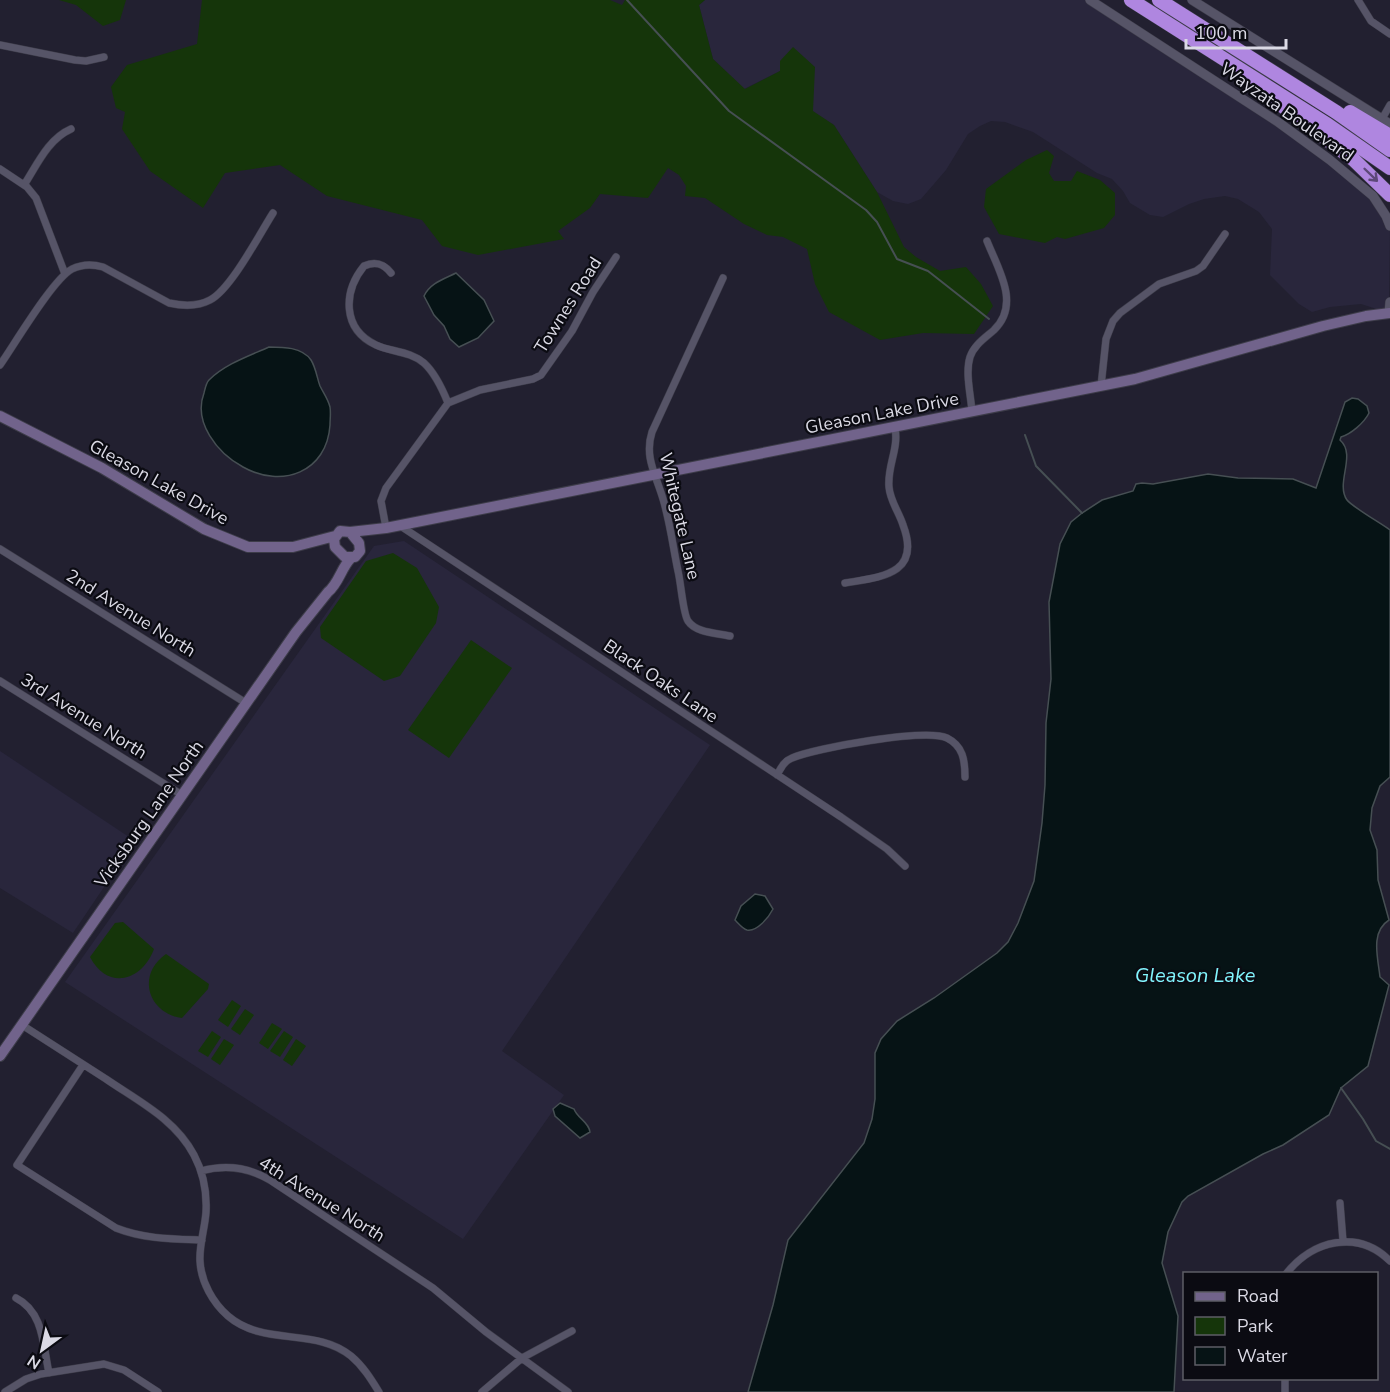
<svg xmlns="http://www.w3.org/2000/svg" width="1390" height="1392" viewBox="0 0 1390 1392" font-family="'Nunito Sans',sans-serif">
  <style>
    .built { fill: #29263c }
    .green { fill: #15350a }
    .water { fill: #061315; stroke: #464f53; stroke-width: 1.5 }
    .lines { fill: none; stroke-linecap: round; stroke-linejoin: round }
    .stream { stroke: #464f53; stroke-width: 2 }
    .minor-casing { stroke: #3d3c49; stroke-width: 8 }
    .tertiary-casing { stroke: #3d3c49; stroke-width: 10 }
    .secondary-casing { stroke: #3d3c49; stroke-width: 12 }
    .motorway-casing { stroke: #3d3c49; stroke-width: 15 }
    .minor { stroke: #565467; stroke-width: 7 }
    .tertiary { stroke: #565467; stroke-width: 9 }
    .secondary { stroke: #71638b; stroke-width: 10 }
    .motorway { stroke: #af86e0; stroke-width: 14 }
    .oneway { stroke: #5d4879 }
    .labels { text-anchor: middle; stroke-width: 4.5; stroke-linejoin: round; paint-order: stroke }
    .street-label { font-size: 18px; fill: #dbdae5; stroke: #0b0b12 }
    .water-label { font-size: 20px; font-style: italic; fill: #82f5fe; stroke: #0b0b12 }
  </style>
  <rect width="100%" height="100%" fill="#222030"/>
  <path class="built" d="M705 0H1090L1278 122 1363 186 1390 226 1389 313 1361 304 1330 307 1312 312 1299 304 1270 275 1272 229 1259 212 1238 199 1225 196 1204 199 1189 204 1163 217 1150 215 1130 203 1123 191 1112 179 1097 173 1033 132 1005 122 991 121 980 126 968 134 946 170 921 199 908 204 893 201 877 192 834 125 812 111 780 71 744 89 713 59 699 5Z
    M404 541 710 745 502 1051 564 1095 463 1239 65 982 374 546Z
    M0 751 135 841 73 933 0 888Z"/>
  <path class="green" d="M59 0H126L120 20 103 26 76 5Z
    M202 0H610L622 5 625 0H705L699 5 713 59 745 89 780 71V61L793 47 815 67 813 111 834 125 877 192 904 247 916 257 940 271 966 267 981 284 993 306 974 334 923 333 880 340 829 312 815 284 807 249 783 237 767 235 744 224 705 198 685 196 686 186 679 175 668 168 648 198 600 194 590 208 558 231 564 239 478 255 442 246 422 220 327 196 280 165 225 173 203 208 150 171 122 129 125 112 116 108 111 87 127 65 197 44Z
    M1047 150 1054 156 1049 173 1054 181H1071L1077 171 1100 180 1115 193V215L1104 228 1065 239 1057 237 1045 243 999 234 984 207 986 189 1026 160Z
    M393 553 417 568 439 607 436 623 400 676 384 681 321 638 320 627 366 561Z
    M471 640 512 668 449 758 408 730Z
    M123 922 154 949C142 981 108 991 90 957L115 923Z
    M166 954 209 984 208 989 182 1018C148 1013 136 975 166 954Z
    M232 1000 241 1006 228 1027 218 1020Z
    M245 1009 254 1015 240 1035 231 1029Z
    M272 1023 282 1029 268 1049 259 1043Z
    M212 1031 221 1037 208 1057 198 1051Z
    M284 1031 293 1037 280 1057 270 1051Z
    M224 1039 234 1045 220 1065 211 1059Z
    M296 1039 306 1046 292 1066 283 1060Z"/>
  <path class="water" d="M456 273 484 300 494 321 478 338 459 347 450 339 444 326 434 315 424 296C430 283 444 279 456 273Z
    M269 347C283 347 302 347 311 360 316 368 317 378 320 386 324 394 328 399 330 407 331 413 330 419 330 425 327 472 282 489 243 467 217 453 193 422 204 393 205 389 206 383 209 380 225 364 249 356 269 347Z
    M1352 398 1358 399 1367 406 1369 413C1364 423 1351 434 1341 437L1340 440C1357 455 1335 483 1347 500 1351 506 1382 524 1390 530V777L1380 786 1372 808 1370 830 1377 850 1378 880 1389 920C1370 932 1378 958 1380 977L1389 985 1368 1066 1341 1088 1329 1115 1283 1145 1263 1154 1188 1196 1182 1202 1168 1232 1162 1263 1178 1316 1174 1392H748L773 1305 788 1240 864 1143 872 1119 875 1099V1053L881 1039 897 1021 934 998 997 953 1008 942 1018 923 1034 881 1042 823 1045 785 1046 723 1051 679 1049 602 1060 544 1071 522 1082 513 1102 500 1133 491 1136 484 1142 483 1153 484 1208 474 1238 478 1293 479 1316 488 1345 402Z
    M755 894 765 896 773 909C769 917 757 932 747 930 743 929 738 923 735 920L741 906Z
    M560 1103 574 1109C577 1118 589 1122 590 1132L580 1138 555 1116 553 1109Z"/>
  <g class="lines">
    <path class="stream" d="M627 0 729 111 866 210 877 222 897 259 928 271 989 319
      M1025 435 1036 466 1082 513
      M1341 1088 1363 1119 1376 1141 1390 1149"/>
    <g class="minor-casing">
      <path id="minor" d="M1358 0 1371 21 1390 34
        M0 45 75 60 86 61 104 57
        M1382 119 1390 105
        M0 169 27 187 36 198 65 274
        M24 185C37 165 48 139 71 129
        M391 273C383 263 375 261 364 266 343 292 342 329 376 345 391 352 410 351 424 363 435 373 442 388 448 403
        M723 278 652 432C644 457 656 475 663 499 670 522 673 547 678 571 681 583 683 614 688 621 696 633 717 633 730 636
        M0 365C14 345 53 279 72 269 82 264 93 264 103 267L169 303C183 306 197 307 210 300 231 289 259 235 273 213
        M1101 386 1106 339 1113 321 1120 313 1159 284 1196 271 1203 266 1225 234
        M972 412C971 396 965 373 970 357 974 345 985 338 994 330 1021 304 998 269 987 241
        M399 525 841 817 887 849 905 866
        M386 528 381 501 386 488 448 403 480 390 533 379 541 375 572 331 593 292 616 257
        M0 549 246 703
        M845 583C880 577 922 575 903 525 899 512 890 501 889 487 887 466 899 449 895 428
        M0 681 182 795
        M777 775C781 768 784 761 792 758 815 748 926 728 947 738 963 746 965 760 965 777
        M22 1025C50 1043 78 1061 106 1079 138 1101 175 1119 194 1155 203 1172 207 1193 206 1212 205 1228 199 1245 200 1261 201 1282 213 1303 228 1316 264 1347 316 1327 351 1356 363 1366 371 1379 379 1392
        M83 1065 17 1165 116 1228C144 1239 172 1239 202 1240
        M201 1171C226 1164 248 1167 270 1180L433 1288 486 1332 568 1392
        M1340 1203 1343 1241
        M1286 1274C1312 1240 1358 1229 1390 1261
        M16 1298C44 1312 43 1346 49 1373
        M1285 1378V1392
        M5 1392 26 1379 41 1374 104 1364 124 1370 158 1392
        M482 1392 522 1358 572 1331"/>
    </g>
    <g class="tertiary-casing">
      <path id="tertiary" d="M1090 0 1278 122 1330 160 1373 196 1386 216 1390 226
        M1192 0 1390 124
        M1389 313 1390 302"/>
    </g>
    <g class="secondary-casing">
      <path id="secondary" d="M0 416 102 468 204 529 248 547H293L335 536
        M340 531 350 532 359 543 360 551 355 557H345L335 547 334 539Z
        M350 532 386 528 1135 379 1323 326 1366 316 1390 313
        M0 1056 296 632 328 592C339 583 341 568 351 558"/>
    </g>
    <g class="motorway-casing">
      <path id="motorway" d="M1131 0 1328 125 1390 168
        M1159 0 1336 112 1390 150
        M1277 102 1354 160 1390 195
        M1350 112 1390 136"/>
    </g>
    <use href="#minor" class="minor"/>
    <use href="#tertiary" class="tertiary"/>
    <use href="#secondary" class="secondary"/>
    <use href="#motorway" class="motorway"/>
  </g>
  <defs><path id="oneway-shaft" d="M-6 0H5M1.5-3L5.5 0L1.5 3" fill="none" stroke-width="1.6" stroke-linecap="round" stroke-linejoin="round" transform="scale(1.5)"/></defs>
  <use class="oneway" href="#oneway-shaft" transform="translate(1371 175) rotate(44)"/>
  <g class="labels">
    <g class="street-label">
      <text transform="translate(1287 112) rotate(35)" y="6">Wayzata Boulevard</text>
      <text transform="translate(568 305) rotate(-58)" y="6">Townes Road</text>
      <text transform="translate(882 413) rotate(-11)" y="6">Gleason Lake Drive</text>
      <text transform="translate(159 482) rotate(29)" y="6">Gleason Lake Drive</text>
      <text transform="translate(680 516) rotate(77)" y="6">Whitegate Lane</text>
      <text transform="translate(131 613) rotate(32)" y="6">2nd Avenue North</text>
      <text transform="translate(661 681) rotate(34)" y="6">Black Oaks Lane</text>
      <text transform="translate(84 716) rotate(32)" y="6">3rd Avenue North</text>
      <text transform="translate(149 814) rotate(-55)" y="6">Vicksburg Lane North</text>
      <text transform="translate(322 1199) rotate(32)" y="6">4th Avenue North</text>
    </g>
    <g class="water-label">
      <text x="1195" y="982">Gleason Lake</text>
    </g>
  </g>
  <rect x="1183" y="1272" width="195" height="108" fill="#0b0b12" stroke="#5e5e66" stroke-width="1.5"/>
  <rect x="1195" y="1292" width="30" height="9" fill="#71638b" stroke="#5e5e66" stroke-width="1.5"/>
  <text x="1237" y="1302" font-size="18" fill="#dbdae5">Road</text>
  <rect x="1195" y="1317" width="30" height="18" fill="#15350a" stroke="#5e5e66" stroke-width="1.5"/>
  <text x="1237" y="1332" font-size="18" fill="#dbdae5">Park</text>
  <rect x="1195" y="1347" width="30" height="18" fill="#061315" stroke="#5e5e66" stroke-width="1.5"/>
  <text x="1237" y="1362" font-size="18" fill="#dbdae5">Water</text>
  <g transform="translate(42 1350) rotate(213)" stroke="#0b0b12" stroke-width="4.5" paint-order="stroke">
  <path d="M0-4.5L10 22L0 15L-10 22Z" fill="#dbdae5"/>
  <text y="-9" font-size="16" font-weight="bold" text-anchor="middle" fill="#dbdae5">N</text>
  </g>
  <path d="M1186 39v9h100v-9" fill="none" stroke="#dbdae5" stroke-width="3"/>
  <text x="1195" y="39" font-size="18" fill="#dbdae5" stroke="#0b0b12" stroke-width="4.5" paint-order="stroke">100 m</text>
</svg>
